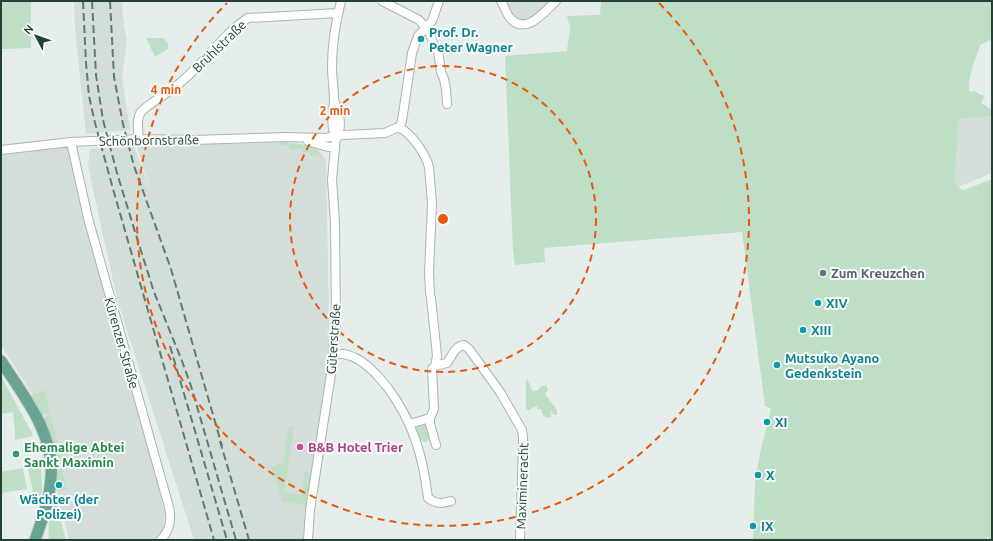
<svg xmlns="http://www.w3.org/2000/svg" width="993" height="541" viewBox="0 0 993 541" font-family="Ubuntu,sans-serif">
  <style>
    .built { fill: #d3ded8 }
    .green { fill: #bedfc5 }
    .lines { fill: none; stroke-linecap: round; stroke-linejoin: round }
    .minor-casing { stroke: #a7b7b1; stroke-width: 10 }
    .major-casing { stroke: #c2cac7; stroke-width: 13 }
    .minor { stroke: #fff; stroke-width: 8 }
    .major { stroke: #69a492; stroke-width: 11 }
    .rail { stroke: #5e7c72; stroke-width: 2; stroke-dasharray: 8 4; stroke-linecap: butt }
    .ring { fill: none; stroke: #e8590c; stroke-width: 2; stroke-dasharray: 7 5 }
    .culture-dot { fill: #0f9aa8; stroke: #f6faf8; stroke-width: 1.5 }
    .worship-dot { fill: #6b7280; stroke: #f6faf8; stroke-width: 1.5 }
    .hotel-dot { fill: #d1479c; stroke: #f6faf8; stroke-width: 1.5 }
    .leisure-dot { fill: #2e9e5b; stroke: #f6faf8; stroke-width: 1.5 }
    .labels { text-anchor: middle; stroke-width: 4; stroke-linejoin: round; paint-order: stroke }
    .culture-label { font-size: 13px; font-weight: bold; fill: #0d838f; stroke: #f6faf8; text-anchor: start }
    .street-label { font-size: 13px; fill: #244137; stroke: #f6faf8 }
    .worship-label { font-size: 13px; font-weight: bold; fill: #5b616d; stroke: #f6faf8; text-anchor: start }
    .leisure-label { font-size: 13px; font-weight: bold; fill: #27864d; stroke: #f6faf8; text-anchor: start }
    .hotel-label { font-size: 13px; font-weight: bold; fill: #b23c85; stroke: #f6faf8; text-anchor: start }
    .centre { fill: #e8590c; stroke: #f6faf8; stroke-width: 2 }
    .ring-label { font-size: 12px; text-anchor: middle; font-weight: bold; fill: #e8590c; stroke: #f6faf8; stroke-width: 4; stroke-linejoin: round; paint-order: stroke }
  </style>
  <rect width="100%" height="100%" fill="#e5eeea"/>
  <path class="built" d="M74 1H122L123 18 127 42 122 77 130 130 86 134 75 28Z
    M505 1H550L530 19 522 21 519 20 513 15Z
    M992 116V173L958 187 956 185 955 177 959 119Z
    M279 142 294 143 312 147 318 150 326 160 329 316V355L306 505 303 540H194L117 299 88 166 90 149 134 146 150 189 136 144H241Z
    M69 147 165 512 163 532 154 540H69L56 488 59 461 49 420 1 345V155Z"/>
  <path class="green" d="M1 1H31V48L1 49Z
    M601 1H992V39L980 45C977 56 965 83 970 92L975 91 979 94 985 96 981 103 992 110V116L959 119 955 177C956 185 956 187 964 190L992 179V540H753L755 482 761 449 771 409 765 406 742 232 544 248 545 262 515 265 513 250 505 56 567 51 570 28 567 16 600 15Z
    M146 38H163L168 43V49L155 57Z
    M279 142C289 143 309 143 317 150 318 150 321 154 322 155L310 156V154L308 152H303V149H289V145H279Z
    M1 376 32 433 33 436 15 440V430L13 412 1 414Z
    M526 379C531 383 529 388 534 391L538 390 540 387 546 385 548 389 545 394 557 410V415H554L550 410 552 417 547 418 543 415 541 409H537V406L532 408 529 410 526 409Z
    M45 390 50 412 41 416 31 395Z
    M50 415 64 462 60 464 67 489 60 491 57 489 56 486V468L54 450 50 434 43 418 44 417Z
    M421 424 424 425 430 428 431 438 426 442C419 441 415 433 416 426Z
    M289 426 294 427 284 492 301 495 305 471 311 472 306 505 283 502 271 466 277 467V463L283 464Z
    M41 462 42 490 39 503 35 502 34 492H33L27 465Z
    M23 468 27 489 1 493V472Z
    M57 494 59 501 56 502 66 540H49C47 524 51 511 55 496Z"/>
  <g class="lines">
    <g class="minor-casing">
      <path id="minor" d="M382 1 419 20 425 27 430 34 434 45 438 51 441 72 444 79 446 89 447 104
        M501 1C504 6 506 13 510 18 526 36 544 12 556 1
        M399 128C411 132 426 155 429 167L432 204 429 273 430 293
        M336 137C330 127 333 112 334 100 334 89 332 77 332 66 332 46 336 21 341 1
        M139 139C138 130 136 119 141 112 145 107 151 104 156 100 164 95 174 89 181 82 205 62 222 35 248 18L338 13
        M308 141 324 146 335 148
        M71 142 88 218 169 507C172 520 170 530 161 540
        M1 150 71 142 139 139 194 140 285 137 325 138 343 135 385 133 396 128H399L402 121 412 53 418 36 432 21 439 1
        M334 354C351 352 364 362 376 374 380 379 384 383 388 388 413 422 423 456 428 498 436 504 442 504 451 501
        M435 366 447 363C452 356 455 346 464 345L469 349 500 392 522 430 523 437V445L520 540
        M430 418 434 409 432 369 435 366 437 356 431 298
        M410 424 430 418V424L436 445
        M308 540 310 510 331 374 336 324 335 222 332 180 336 137C344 126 338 112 334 100"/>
    </g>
    <g class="major-casing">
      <path id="major" d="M1 361C23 395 55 434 51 477 50 499 42 520 35 540"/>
    </g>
    <use href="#minor" class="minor"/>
    <use href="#major" class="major"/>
    <path class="rail" d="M83 1 86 63 89 96 95 123 113 189 214 540
      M92 1 96 75 103 120 117 173 136 235 154 292 182 361 191 386 236 540
      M110 1 114 77 123 124 134 166 171 269 222 446
      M170 346 227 540
      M220 441 249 540"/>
  </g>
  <g class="ring">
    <circle cx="443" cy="219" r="153"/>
    <path d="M659 3A306 306 0 1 1 227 3"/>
  </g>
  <g class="culture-dot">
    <circle cx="421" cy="39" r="4"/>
    <circle cx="818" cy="303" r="4"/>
    <circle cx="803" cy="330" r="4"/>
    <circle cx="777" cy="365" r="4"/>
    <circle cx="767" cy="422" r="4"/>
    <circle cx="758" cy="475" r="4"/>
    <circle cx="59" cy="485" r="4"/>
    <circle cx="753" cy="526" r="4"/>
  </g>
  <circle class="worship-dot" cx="823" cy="273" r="4"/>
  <circle class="hotel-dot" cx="300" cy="447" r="4"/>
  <circle class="leisure-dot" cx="16" cy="454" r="4"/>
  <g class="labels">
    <g class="culture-label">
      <text x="429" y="37">Prof. Dr.<tspan x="429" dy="15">Peter Wagner</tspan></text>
      <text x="826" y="308">XIV</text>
      <text x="811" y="335">XIII</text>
      <text x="785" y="363">Mutsuko Ayano<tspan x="785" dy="15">Gedenkstein</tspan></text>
      <text x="775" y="427">XI</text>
      <text x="766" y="480">X</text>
      <text x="59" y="504" text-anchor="middle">Wächter (der<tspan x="59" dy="15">Polizei)</tspan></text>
      <text x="761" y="531">IX</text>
    </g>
    <g class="street-label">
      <text transform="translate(219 46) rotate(-44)" y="5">Brühlstraße</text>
      <text transform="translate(149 140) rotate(-1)" y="5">Schönbornstraße</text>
      <text transform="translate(333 339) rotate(-86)" y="5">Güterstraße</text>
      <text transform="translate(122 343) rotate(74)" y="5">Kürenzer Straße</text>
      <text transform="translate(522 486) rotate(-88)" y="5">Maximineracht</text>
    </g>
    <g class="worship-label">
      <text x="831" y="278">Zum Kreuzchen</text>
    </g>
    <g class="leisure-label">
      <text x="24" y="452">Ehemalige Abtei<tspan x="24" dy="15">Sankt Maximin</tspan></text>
    </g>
    <g class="hotel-label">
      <text x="308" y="452">B&amp;B Hotel Trier</text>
    </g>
  </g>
  <circle cx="443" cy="219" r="6" class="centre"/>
  <g class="ring-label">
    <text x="166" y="94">4 min</text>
    <text x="335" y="115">2 min</text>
  </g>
  <rect width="993" height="541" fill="none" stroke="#244137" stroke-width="4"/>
  <g transform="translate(36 36) rotate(311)" stroke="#f6faf8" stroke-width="3" paint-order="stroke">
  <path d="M0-3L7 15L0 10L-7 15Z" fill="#244137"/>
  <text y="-6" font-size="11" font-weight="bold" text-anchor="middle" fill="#244137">N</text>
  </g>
</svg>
